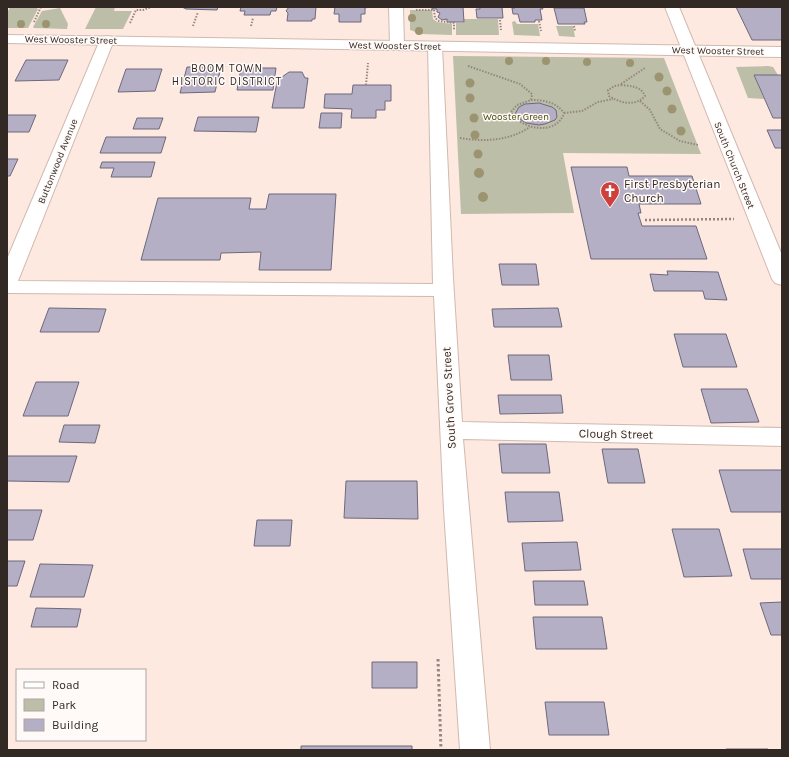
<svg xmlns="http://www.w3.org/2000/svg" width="789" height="757" viewBox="0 0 789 757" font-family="Karla,sans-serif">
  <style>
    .green { fill: #bcbea8 }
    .building { fill: #b5afc5; stroke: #6d687c }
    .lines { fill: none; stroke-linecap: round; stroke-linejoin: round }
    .minor-casing { stroke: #d1b9af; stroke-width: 2 }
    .major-casing { stroke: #d1b9af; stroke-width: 2 }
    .path-far2 { stroke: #958780; stroke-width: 2; stroke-dasharray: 1.5 1.5; stroke-linecap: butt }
    .path-far1 { stroke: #958780; stroke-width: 2.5; stroke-dasharray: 2 2; stroke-linecap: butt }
    .path { stroke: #958780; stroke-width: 3; stroke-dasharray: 2.5 2.5; stroke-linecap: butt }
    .minor { fill: #fff; fill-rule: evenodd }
    .major { fill: #fff; fill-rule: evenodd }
    .tree { fill: #9c9470 }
    .labels { text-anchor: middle; stroke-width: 3; stroke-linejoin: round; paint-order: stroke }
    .far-street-label { font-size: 10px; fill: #322925; stroke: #fffaf7 }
    .far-park-label { font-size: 10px; fill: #4d4e15; stroke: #fffaf7 }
    .far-neighbourhood-label { font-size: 11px; letter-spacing: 1px; fill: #322925; stroke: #fffaf7 }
    .poi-label { font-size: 12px; fill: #322925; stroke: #fffaf7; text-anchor: start }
    .street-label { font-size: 12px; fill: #322925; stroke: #fffaf7 }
  </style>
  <rect width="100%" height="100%" fill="#fde9e0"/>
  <path class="green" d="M10 7H38L37 9H38L28 28H7V13Z
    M96 7H115L114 11H132L123 29H85Z
    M60 8 68 24 67 29 34 28 33 27 42 11Z
    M410 10H432L433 19 437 22 452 24V35L421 34 410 30Z
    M464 19H498L499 35H456V23H464Z
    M515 21 517 24H538L540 36 514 35 512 22Z
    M556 26H573L575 37 559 36Z
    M453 56 664 58 701 154 563 153 574 213 461 214Z
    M768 66 773 67 778 75H754L764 99 748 98 736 67Z"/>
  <path class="building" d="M182 7H218L217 10 186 9Z
    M241 7H277L276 11H271L270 15H244L245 11H240Z
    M289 7H316L315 19H312V21H287L288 13 286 11Z
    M335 7H369L365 8V14H361V22H339V14H334Z
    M432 7H463L464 22H447V19L442 20 438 17 440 13 437 12V9H432Z
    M480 7H502L503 18H477L476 9H480Z
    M515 7H542L543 9H540L542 20H535V22H520L518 14H513L512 8H515Z
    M736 7H782V40H752Z
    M554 8H584L587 22H584L585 24H558Z
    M26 60H68L59 80 15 81Z
    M187 67H221L215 92 180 93Z
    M241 68H276L273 90H237Z
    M126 69H162L155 91 118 92Z
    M289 72H302L305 78H308L304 108H272L278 77H282Z
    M754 75H782V118H773Z
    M353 85H391V101H385V110H376V118H351L352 109 324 108 325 94H352Z
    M539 103 552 107 556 110 557 117 555 120 545 124 539 125 526 123 517 117 515 114 519 107 525 104Z
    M321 113H342L341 128H319Z
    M7 115H36L29 132H7Z
    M198 117H259L256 132 194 131Z
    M137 118H163L159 129H133Z
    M767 130H782V148H775Z
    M106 137H166L161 153H100Z
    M7 159H18L10 176H7Z
    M102 162H155L151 177H111L114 168H100Z
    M571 167H627L629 176H692L701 204H639L641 213H638L642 226H696L707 259H591Z
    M269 194H336L331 270H259L261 252 221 253 220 260H141L158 198H251L249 209H266Z
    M499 264H536L539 285H502Z
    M667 271 718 272 727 300 705 299 703 291H654L650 274 668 275Z
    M49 308 106 309 99 332H40Z
    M558 308 562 327H494L492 309Z
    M674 334H726L737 367H683Z
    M508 355H549L552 380H511Z
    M36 382H79L68 416H23Z
    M701 389H747L759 422 711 423Z
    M498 395H561L563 413 500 414Z
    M64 425H100L95 443 59 442Z
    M499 444H546L550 473H502Z
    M602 449H638L645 483H608Z
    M7 456H77L69 482 7 481Z
    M719 470H782V512H731Z
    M346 481H417L418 519 344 518Z
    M505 492H559L563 521 508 522Z
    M7 510H42L33 540H7Z
    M257 520H292L290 546H254Z
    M672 529H719L732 576 684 577Z
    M577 542 581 570 525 571 522 543Z
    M743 549H782V579H751Z
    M7 561H25L17 586H7Z
    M40 564 93 565 84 597H30Z
    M533 581H584L588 605H535Z
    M782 602V635H771L760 603Z
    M36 608 81 609 77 627H31Z
    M533 617H602L607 649H536Z
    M372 662H417V688H372Z
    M545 702H604L609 735H549Z
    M301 746H412V750H301Z
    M726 749H768V750H726Z"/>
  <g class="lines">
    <g class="minor-casing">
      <path id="minor" d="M389 7H403L404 45 402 48 397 49 392 48 390 45Z
        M665 7H679L782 255V285L775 283 772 279Z
        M107 36 112 37 114 40 18 281 433 284 428 46 430 43 435 42 440 43 442 46 453 278 462 422 782 428V446L463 439 490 750H460L444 510 434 296 7 293V259L100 40 102 37Z"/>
    </g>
    <g class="major-casing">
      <path id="major" d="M7 35 782 47V57L7 43Z"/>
    </g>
    <path class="path-far2" d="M416 10H434L435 18 439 21 454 23V30
      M500 20 501 30
      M539 21 541 31
      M34 22 41 7
      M130 23 136 10H143L151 7
      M193 26 198 12
      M251 26 253 18
      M574 26 575 31
      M468 66 520 84 532 94 531 100
      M621 84 645 68
      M366 85 368 63
      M621 85C630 86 641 86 645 96 635 107 620 103 609 96L608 90 615 86Z
      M531 100C544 100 556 102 564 113 557 136 521 130 511 112L517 105Z
      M640 101 650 110 660 129 680 141 698 145
      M564 113 582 111 598 102 613 99
      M460 138C484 142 509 141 530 127"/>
    <path class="path-far1" d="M645 220 734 219"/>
    <path class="path" d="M438 659 441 750"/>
    <use href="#minor" class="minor"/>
    <use href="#major" class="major"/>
  </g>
  <g class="tree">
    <circle cx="412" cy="18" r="4"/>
    <circle cx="21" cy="24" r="4"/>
    <circle cx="46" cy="24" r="4"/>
    <circle cx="419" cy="31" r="4"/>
    <circle cx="509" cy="61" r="4"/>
    <circle cx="546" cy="61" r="4"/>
    <circle cx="587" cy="62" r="4"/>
    <circle cx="630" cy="63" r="4"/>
    <circle cx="659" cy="77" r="4.5"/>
    <circle cx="470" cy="83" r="4.5"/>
    <circle cx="667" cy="91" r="4.5"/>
    <circle cx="470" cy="98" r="4.5"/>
    <circle cx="672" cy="109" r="4.5"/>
    <circle cx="474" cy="118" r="4.5"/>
    <circle cx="681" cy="131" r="4.5"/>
    <circle cx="475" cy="135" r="4.5"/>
    <circle cx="478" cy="154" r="4.5"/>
    <circle cx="479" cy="173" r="5"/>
    <circle cx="483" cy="197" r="5"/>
  </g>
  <defs>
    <g id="church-pin" transform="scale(1)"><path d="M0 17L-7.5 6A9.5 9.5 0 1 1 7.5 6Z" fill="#ce403b" stroke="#fffaf7"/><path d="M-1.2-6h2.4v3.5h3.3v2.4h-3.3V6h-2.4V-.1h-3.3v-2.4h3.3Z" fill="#fff"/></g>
  </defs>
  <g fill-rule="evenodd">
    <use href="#church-pin" x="610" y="191"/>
  </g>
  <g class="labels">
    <g class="far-street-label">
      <text transform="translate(71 39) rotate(1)" y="4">West Wooster Street</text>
      <text transform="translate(395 45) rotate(1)" y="4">West Wooster Street</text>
      <text transform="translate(718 50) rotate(1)" y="4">West Wooster Street</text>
      <text transform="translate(57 161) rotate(-68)" y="4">Buttonwood Avenue</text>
      <text transform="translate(735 165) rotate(68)" y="4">South Church Street</text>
    </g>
    <g class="far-park-label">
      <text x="516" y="120">Wooster Green</text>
    </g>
    <g class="far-neighbourhood-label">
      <text x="227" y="72">BOOM TOWN<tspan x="227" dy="13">HISTORIC DISTRICT</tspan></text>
    </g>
    <g class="poi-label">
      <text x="624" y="188">First Presbyterian<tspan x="624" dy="14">Church</tspan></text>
    </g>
    <g class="street-label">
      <text transform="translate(449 398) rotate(-93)" y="4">South Grove Street</text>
      <text transform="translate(616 434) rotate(1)" y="4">Clough Street</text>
    </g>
  </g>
  <rect width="789" height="757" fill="none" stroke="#322925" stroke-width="16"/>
  <rect x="16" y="669" width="130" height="72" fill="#fffaf7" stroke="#ada6a3"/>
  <rect x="24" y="682" width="20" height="6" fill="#ffffff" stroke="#ada6a3"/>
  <text x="52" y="689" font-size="12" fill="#322925">Road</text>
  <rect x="24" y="699" width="20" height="12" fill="#bcbea8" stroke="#ada6a3"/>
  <text x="52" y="709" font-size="12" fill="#322925">Park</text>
  <rect x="24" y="719" width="20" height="12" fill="#b5afc5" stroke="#ada6a3"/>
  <text x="52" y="729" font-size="12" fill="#322925">Building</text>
</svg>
